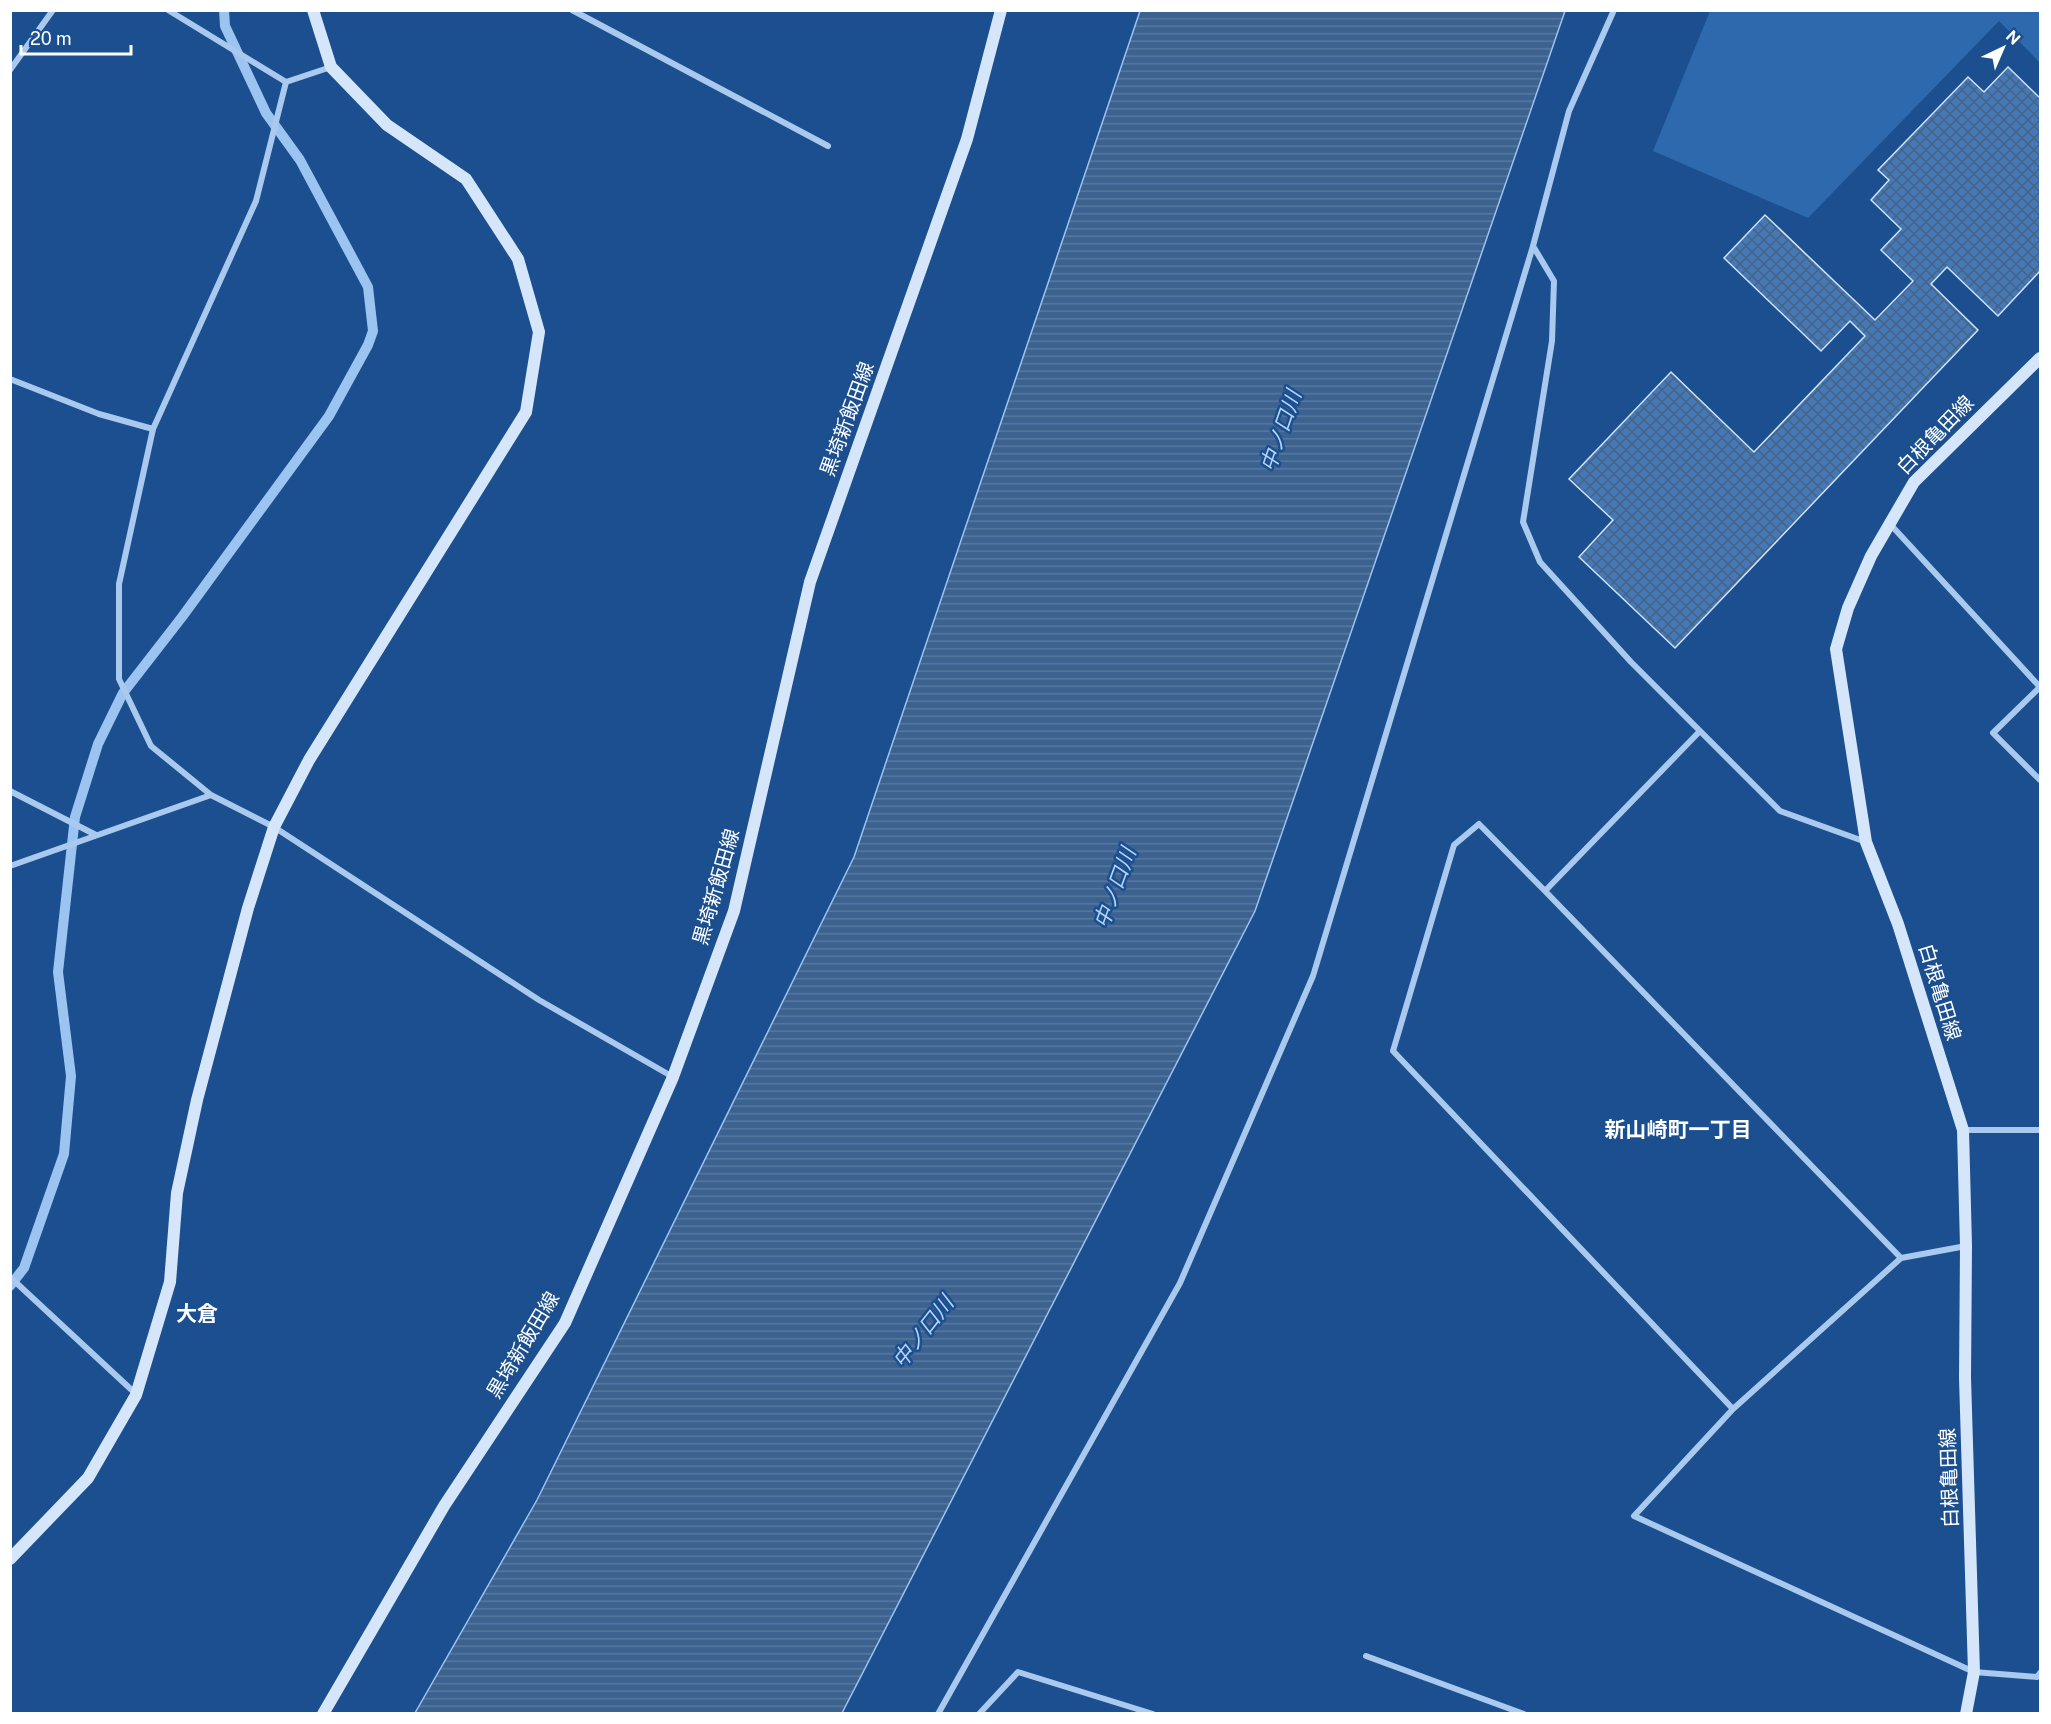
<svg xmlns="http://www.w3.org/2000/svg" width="2051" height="1724" viewBox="0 0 2051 1724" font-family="'Public Sans','Noto Sans JP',sans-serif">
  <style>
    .grass { fill: #2e69ad }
    .water { fill: url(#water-rules); stroke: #9cc4f0; stroke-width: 1.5 }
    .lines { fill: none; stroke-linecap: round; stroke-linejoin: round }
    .stream { stroke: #9cc4f0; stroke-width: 10 }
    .building { fill: url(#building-cross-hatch); stroke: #cfe3fa; stroke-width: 1.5 }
    .street { stroke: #a9c9ee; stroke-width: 6 }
    .secondary { stroke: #d6e6fa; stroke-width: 12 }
    .labels { text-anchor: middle; stroke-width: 5; stroke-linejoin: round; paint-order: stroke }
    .street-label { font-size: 20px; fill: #fff; stroke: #1b4f8f }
    .water-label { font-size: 21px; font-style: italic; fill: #b5d3f5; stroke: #1b4f8f }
    .neighbourhood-label { font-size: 21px; font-weight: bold; fill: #fff; stroke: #1b4f8f }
  </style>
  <defs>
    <pattern id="water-rules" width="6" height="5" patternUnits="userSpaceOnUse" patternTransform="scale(1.5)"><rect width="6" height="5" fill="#3c6290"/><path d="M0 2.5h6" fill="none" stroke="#597aa1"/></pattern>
    <pattern id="building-cross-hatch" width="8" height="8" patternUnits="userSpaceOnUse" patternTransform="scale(1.5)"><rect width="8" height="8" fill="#4478b7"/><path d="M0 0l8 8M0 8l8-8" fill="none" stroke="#486282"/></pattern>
  </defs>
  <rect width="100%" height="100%" fill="#1b4f8f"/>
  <path class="grass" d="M1710 11H2040V63L1999 21 1808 218 1653 151Z"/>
  <path class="water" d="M1140 11H1565L1255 911 842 1713H415L537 1500 854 857Z"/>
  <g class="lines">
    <path class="stream" d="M10 1286 24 1268 64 1154 71 1076 58 972 75 817 98 744 123 693 182 617 329 416 368 345 373 331 368 287 300 160 266 113 225 26 224 10"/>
  </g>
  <path class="building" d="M2008 67 2040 98V271L1998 316 1947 267 1931 284 1978 330 1675 648 1579 557 1613 520 1569 479 1671 372 1754 452 1865 336 1850 321 1821 351 1724 258 1765 215 1875 320 1913 281 1881 250 1901 229 1871 200 1889 180 1878 170 1968 77 1984 92Z"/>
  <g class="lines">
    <path class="street" d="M168 10 286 82 331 67
      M572 10 828 146
      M10 70 53 10
      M1533 246 1554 281 1552 341 1523 522 1540 562 1631 662 1780 811 1866 842
      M10 379 99 414 153 429 256 201 286 82
      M153 429 119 584V679L151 746 211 795
      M1890 524 2040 687
      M2040 687 1993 733 2040 780
      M1700 731 1545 891 1901 1258 1966 1246
      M10 791 96 835
      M10 866 211 795 274 827 539 1000 673 1077
      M1545 891 1479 824 1454 845 1393 1051 1733 1409 1901 1258
      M1963 1130H2040
      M10 1277 136 1394
      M1733 1409 1634 1516 1974 1672 2037 1677 2040 1673
      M1366 1656 1524 1714
      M938 1714 1180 1283 1313 976 1533 246 1569 111 1614 10
      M979 1714 1018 1672 1153 1714"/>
    <path class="secondary" d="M10 1559 88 1478 136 1395 170 1282 177 1193 197 1100 248 908 274 827 309 760 526 412 539 332 518 259 466 179 387 125 331 67 313 10
      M323 1714 444 1506 565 1323 673 1077 734 911 810 582 967 139 1001 10
      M1966 1714 1974 1672 1965 1378 1966 1246 1963 1130 1898 924 1866 842 1836 649 1848 608 1871 556 1914 482 2040 358"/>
  </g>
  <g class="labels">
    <g class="street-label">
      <text transform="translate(847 419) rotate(-70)" y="7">黒埼新飯田線</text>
      <text transform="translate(1935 435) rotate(-46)" y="7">白根亀田線</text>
      <text transform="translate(716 887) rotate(-74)" y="7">黒埼新飯田線</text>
      <text transform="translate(1940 992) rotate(73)" y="7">白根亀田線</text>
      <text transform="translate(523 1345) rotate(-59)" y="7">黒埼新飯田線</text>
      <text transform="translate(1949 1478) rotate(-92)" y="7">白根亀田線</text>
    </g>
    <g class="water-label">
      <text transform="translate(1281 431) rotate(-71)" y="7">中ノ口川</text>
      <text transform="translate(1115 888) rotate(-70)" y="7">中ノ口川</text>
      <text transform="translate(923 1332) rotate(-52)" y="7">中ノ口川</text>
    </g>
    <g class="neighbourhood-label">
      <text x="1678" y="1137">新山崎町一丁目</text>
      <text x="197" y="1321">大倉</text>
    </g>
  </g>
  <rect width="2051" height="1724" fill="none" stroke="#ffffff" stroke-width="24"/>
  <g transform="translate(2003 48) rotate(44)" stroke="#1b4f8f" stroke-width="4.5" paint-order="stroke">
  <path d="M0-4.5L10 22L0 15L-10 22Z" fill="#ffffff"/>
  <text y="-9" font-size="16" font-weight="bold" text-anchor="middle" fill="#ffffff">N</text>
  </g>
  <path d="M21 45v9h110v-9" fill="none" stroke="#ffffff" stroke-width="3"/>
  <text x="30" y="45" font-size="18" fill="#ffffff" stroke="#1b4f8f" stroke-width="4.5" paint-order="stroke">20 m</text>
</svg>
